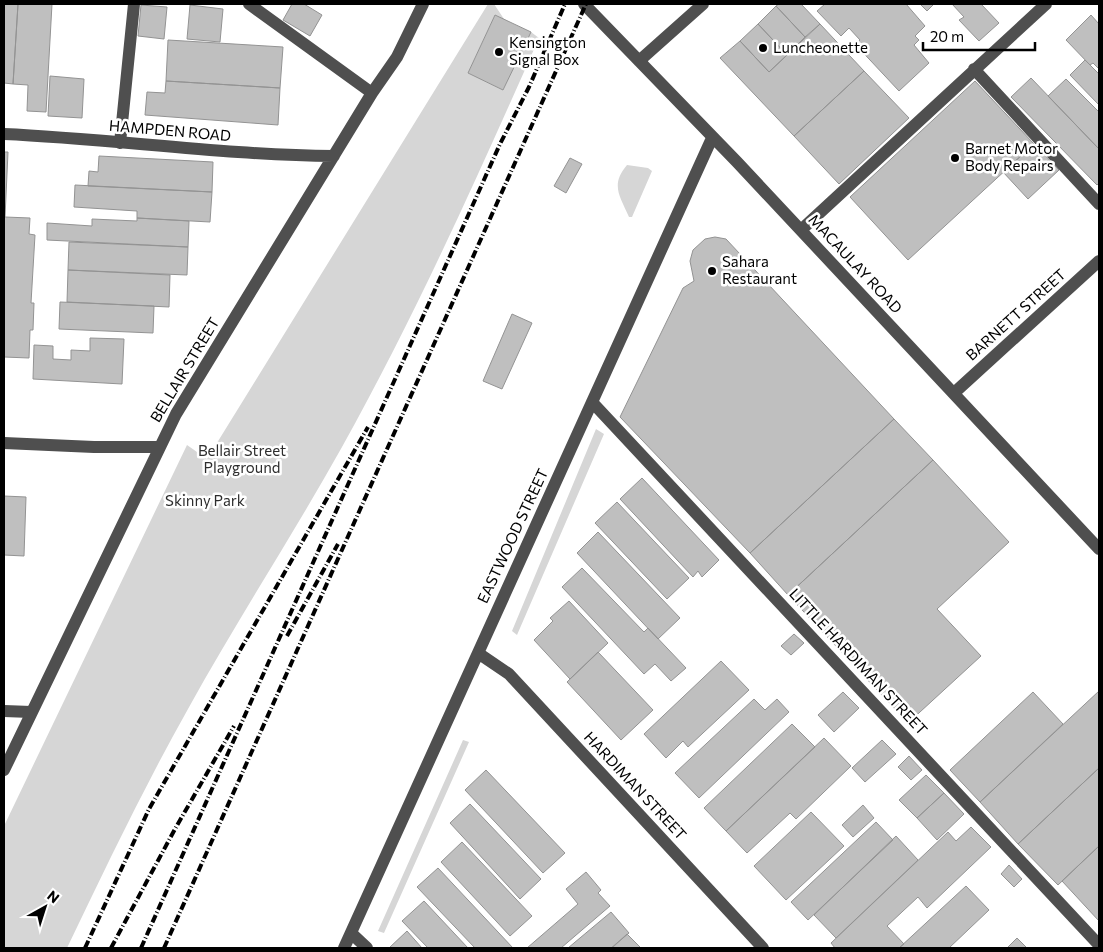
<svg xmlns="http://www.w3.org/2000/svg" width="1103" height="952" viewBox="0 0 1103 952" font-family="Commissioner,sans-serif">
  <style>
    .green { fill: #d6d6d6 }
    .building { fill: #bfbfbf; stroke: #939393 }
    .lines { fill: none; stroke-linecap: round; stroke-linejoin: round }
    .minor { stroke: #4f4f4f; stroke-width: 12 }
    .rail { stroke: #000; stroke-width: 4; stroke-dasharray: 8 2.5 1 2.5; stroke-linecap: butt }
    .poi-dot { fill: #000; stroke: #fff; stroke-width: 2 }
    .labels { text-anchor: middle; stroke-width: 5; stroke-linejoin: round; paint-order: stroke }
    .poi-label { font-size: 15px; fill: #000; stroke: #fff; text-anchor: start }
    .street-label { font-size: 15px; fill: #000; stroke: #fff }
    .park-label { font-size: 15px; fill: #2d2d2d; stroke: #fff }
  </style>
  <rect width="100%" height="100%" fill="#fff"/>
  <path class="green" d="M488 4H494L506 22 495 15 468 73 503 90 531 32 539 38C478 176 416 314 342 447 293 535 237 620 188 709 144 787 106 867 67 948H4V826L187 445 207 459Z
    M627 165 648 168 652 171 632 217H629C620 196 610 185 627 165Z
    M596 429 604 434 517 635 512 631Z
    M463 740 469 742 384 933 378 931Z"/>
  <path class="building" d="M4 4H18L13 84 4 83Z
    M18 4H52L46 112 27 111 28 85 13 84Z
    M292 4H304L322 15 310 36 283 20Z
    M779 4H801L820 24 805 37 776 6Z
    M825 4H906L925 26 915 36 919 40 914 45 929 63 899 91 855 44 860 40 849 28 841 36 817 11Z
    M920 4H934L927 11Z
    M952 4H981L999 23 979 41 959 20 964 17Z
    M141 5 167 7 164 39 138 36Z
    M190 5 223 9 220 42 187 39Z
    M776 6 805 37 787 55 758 24Z
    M495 15 531 32 503 90 468 73Z
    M1091 15 1099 24V69L1093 63 1090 65 1066 40Z
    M758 24 787 55 769 72 740 41Z
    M820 24 864 71 794 136 720 58 740 41 769 72Z
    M168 40 283 47 280 88 166 81Z
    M1085 60 1099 74V105L1070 75Z
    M864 71 909 118 839 184 794 136Z
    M50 76 84 79 82 118 48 116Z
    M1031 78 1099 149V183L1097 185 1011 97Z
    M1066 79 1099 112V149L1048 96Z
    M166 81 280 88 278 125 145 115 147 92 165 93Z
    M975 81 1034 144 908 260 850 197Z
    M1034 144 1059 170 1028 199 1003 172Z
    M4 152H8L5 217 30 218 29 234 35 235 31 303H34L33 330H30L29 358 4 357V367Z
    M99 156 213 162 212 192 88 186 89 171 98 172Z
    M570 158 582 164 566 193 554 186Z
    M75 185 212 192 210 222 137 218V211L74 207Z
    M137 218 189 221 188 247 47 240V223L92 226V219L137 221Z
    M715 237 726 239 894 419 750 553 620 417 683 288 694 281 690 261 693 250 705 239Z
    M69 242 188 247 187 275 68 270Z
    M68 270 170 275 169 307 67 302Z
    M60 302 154 306 153 333 59 329Z
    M512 314 532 323 502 389 483 381Z
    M90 338 124 339 122 384 33 379 34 345 53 346V359L71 360V350L90 351Z
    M894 419 933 460 788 595 750 553Z
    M933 460 1009 542 937 609 981 656 908 723 788 595Z
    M642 478 719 560 702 577 698 571 693 577 620 499Z
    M4 496 26 497 24 556 4 555Z
    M617 502 689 578 667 599 595 523Z
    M598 532 680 618 658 639 577 553Z
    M582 568 644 632 648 628 686 668 671 681 655 664 644 674 562 587Z
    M569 601 608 643 570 679 534 640 553 621 550 618Z
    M794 634 804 643 791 655 781 646Z
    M598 652 653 710 621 740 567 682Z
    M721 661 749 690 688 747 683 741 666 758 644 734Z
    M1099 691V768L1018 844 980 802Z
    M843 692 859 708 834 732 818 715Z
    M1033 692 1063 724 980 802 950 770Z
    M754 699 765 710 777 699 789 712 699 798 675 773Z
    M792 724 815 747 726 831 704 808Z
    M824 738 851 766 796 819 790 813 747 853 726 831Z
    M882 740 896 754 865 782 852 768Z
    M909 756 922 770 911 780 898 767Z
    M1099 768V846L1058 885 1018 844Z
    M486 770 565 853 543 873 465 790Z
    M926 775 944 793 917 818 899 800Z
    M944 793 964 814 937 840 917 818Z
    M470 804 541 879 520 899 450 823Z
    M863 805 874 818 853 837 842 825Z
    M811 812 844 846 786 900 754 866Z
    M876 822 893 840 808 920 791 902Z
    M971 827 991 847 927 908 918 897 887 926 904 944 899 948H835L831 943 948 832 956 841Z
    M896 836 918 860 836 938 814 915Z
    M462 842 532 916 510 936 441 862Z
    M1099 846V921L1062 881Z
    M1009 865 1022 879 1014 887 1001 874Z
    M438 868 513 948H475L417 887Z
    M586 872 601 890 598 893 610 906 561 948H527L578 904 566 889Z
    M966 886 989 910 949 948H899Z
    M424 901 468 948H428L402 921Z
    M611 912 629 933 611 948H568Z
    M407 931 422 948H389Z
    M627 934 641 948H612Z
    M1017 938 1027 948H1007Z"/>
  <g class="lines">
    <path class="minor" d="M249 4 372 93
      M584 4 737 162 1099 549
      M639 61 703 4
      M974 69 1099 204
      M4 134C114 139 223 155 334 156
      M120 143 134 4
      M801 230 1046 4
      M954 393 1099 261
      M592 402 1099 945
      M4 443 94 447H158
      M478 653 509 674 763 948
      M4 711 31 712
      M4 770 176 414 372 93 397 57 423 4
      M351 933 367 948
      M344 948 712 138"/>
    <path class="rail" d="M287 636 338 544
      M85 948 149 809 368 427
      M111 948 175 829 234 726
      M141 948 500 144 529 87 565 4
      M164 948 586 4"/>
  </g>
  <g class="poi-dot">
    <circle cx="763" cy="48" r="5"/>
    <circle cx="499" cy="52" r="5"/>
    <circle cx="955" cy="158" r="5"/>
    <circle cx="712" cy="271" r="5"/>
  </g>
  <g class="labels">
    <g class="poi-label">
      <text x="509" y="48">Kensington<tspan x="509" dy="17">Signal Box</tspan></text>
      <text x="773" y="53">Luncheonette</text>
      <text x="965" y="154">Barnet Motor<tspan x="965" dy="17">Body Repairs</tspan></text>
      <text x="722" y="267">Sahara<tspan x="722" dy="17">Restaurant</tspan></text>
    </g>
    <g class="street-label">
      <text transform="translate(170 131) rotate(5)" y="5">HAMPDEN ROAD</text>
      <text transform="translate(855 264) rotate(47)" y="5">MACAULAY ROAD</text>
      <text transform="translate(1016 315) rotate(-42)" y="5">BARNETT STREET</text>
      <text transform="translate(185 370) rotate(-59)" y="5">BELLAIR STREET</text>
      <text transform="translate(513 536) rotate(-65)" y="5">EASTWOOD STREET</text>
      <text transform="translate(858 662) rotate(47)" y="5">LITTLE HARDIMAN STREET</text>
      <text transform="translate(635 786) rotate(47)" y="5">HARDIMAN STREET</text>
    </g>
    <g class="park-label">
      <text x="242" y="456">Bellair Street<tspan x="242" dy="17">Playground</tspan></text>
      <text x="205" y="506">Skinny Park</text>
    </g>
  </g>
  <rect width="1103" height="952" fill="none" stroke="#000000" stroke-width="10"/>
  <g transform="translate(45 907) rotate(39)" stroke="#ffffff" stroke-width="4" paint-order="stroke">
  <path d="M0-4L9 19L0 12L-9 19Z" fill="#000000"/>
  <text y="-8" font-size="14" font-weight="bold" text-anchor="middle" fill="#000000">N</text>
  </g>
  <path d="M923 42v8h112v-8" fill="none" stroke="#000000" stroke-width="2.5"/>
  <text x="930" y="42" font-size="15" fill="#000000" stroke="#ffffff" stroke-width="4" paint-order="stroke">20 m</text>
</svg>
